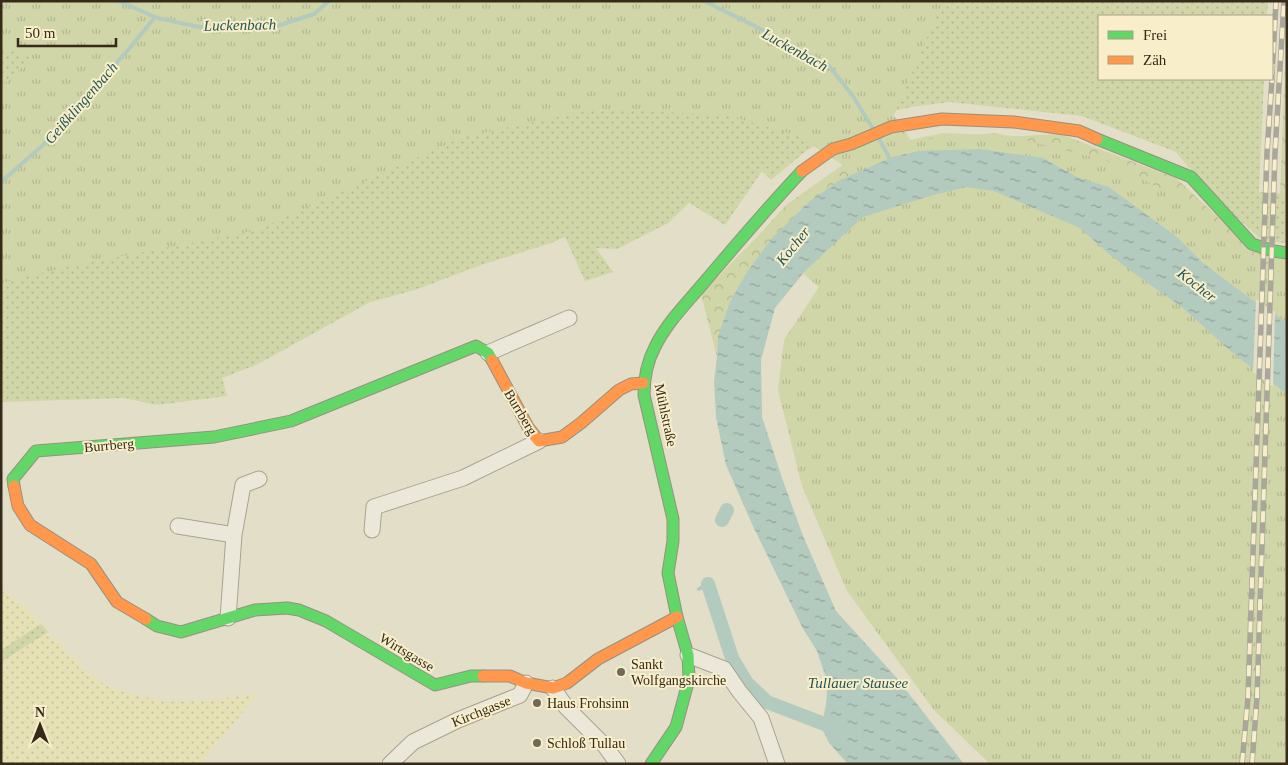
<svg xmlns="http://www.w3.org/2000/svg" width="1288" height="765" viewBox="0 0 1288 765" font-family="Georgia,serif">
  <style>
    .farmland { fill: url(#farmland-dots) }
    .grass { fill: url(#grass-dots) }
    .forest { fill: url(#forest-crowns) }
    .park { fill: url(#park-tufts) }
    .water { fill: url(#water-ripples) }
    .pier { fill: #e3dec7 }
    .lines { fill: none; stroke-linecap: round; stroke-linejoin: round }
    .stream { stroke: #b3cabe; stroke-width: 4 }
    .canal { stroke: #b3cabe; stroke-width: 14 }
    .street-casing { stroke: #a8a291; stroke-width: 17 }
    .fast-casing { stroke: #979181; stroke-width: 13 }
    .slow-casing { stroke: #979181; stroke-width: 13 }
    .street { stroke: #ebe7d9; stroke-width: 15 }
    .fast { stroke: #63d668; stroke-width: 11 }
    .slow { stroke: #ff974d; stroke-width: 11 }
    .rail-casing { stroke: #a9a69a; stroke-width: 5.5 }
    .rail { stroke: #f8efca; stroke-width: 4; stroke-dasharray: 11; stroke-linecap: butt }
    .poi-dot { fill: #736957; stroke: #f8efca; stroke-width: 2 }
    .labels { text-anchor: middle; stroke-width: 4; stroke-linejoin: round; paint-order: stroke }
    .street-label { font-size: 14px; fill: #362a1a; stroke: #f8efca }
    .poi-label { font-size: 14px; fill: #362a1a; stroke: #f8efca; text-anchor: start }
    .water-label { font-size: 15px; font-style: italic; fill: #275557; stroke: #f8efca }
  </style>
  <defs>
    <pattern id="farmland-dots" width="8" height="8" patternUnits="userSpaceOnUse" patternTransform="scale(1.25)"><rect width="8" height="8" fill="#e5e1b5"/><path d="M2 2h.1M6 6h.1" fill="none" stroke="#c5c19b" stroke-width="1.8" stroke-linecap="round"/></pattern>
    <pattern id="grass-dots" width="8" height="8" patternUnits="userSpaceOnUse" patternTransform="scale(1.25)"><rect width="8" height="8" fill="#d0d6a8"/><path d="M2 2h.1M6 6h.1" fill="none" stroke="#b3b890" stroke-width="1.8" stroke-linecap="round"/></pattern>
    <pattern id="forest-crowns" width="20" height="18" patternUnits="userSpaceOnUse" patternTransform="scale(1.25)"><rect width="20" height="18" fill="#d0d6a8"/><path d="M2 6a3 3 0 1 1 6 0M12 15a3 3 0 1 1 6 0" fill="none" stroke="#b3b890"/></pattern>
    <pattern id="park-tufts" width="24" height="20" patternUnits="userSpaceOnUse" patternTransform="scale(1.25)"><rect width="24" height="20" fill="#d0d6a8"/><path d="M3 7l-1-3M5 7V3M7 7l1-3M15 17l-1-3M17 17v-4M19 17l1-3" fill="none" stroke="#b3b890"/></pattern>
    <pattern id="water-ripples" width="26" height="14" patternUnits="userSpaceOnUse" patternTransform="scale(1.25)"><rect width="26" height="14" fill="#b3cabe"/><path d="M2 4q2-2 4 0t4 0M15 11q2-2 4 0t4 0" fill="none" stroke="#92a49a"/></pattern>
  </defs>
  <rect width="100%" height="100%" fill="#e3dec7"/>
  <path class="farmland" d="M1 588 23 606 41 624 1 650Z
    M48 632 92 676 109 687 127 693 170 702 209 700 249 695 260 691 200 764H1V662Z"/>
  <path class="grass" d="M1 1H1268L1267 16H1099V79H1264L1259 192 1287 194V243H1284L1262 240 1209 192 1176 152 1082 116 950 102 911 107 868 117 807 150 771 180 762 171 725 225 689 203 668 223 617 249 596 248 613 272 585 281 565 237 551 243 481 265 415 290 370 302 258 364 222 378 227 396 157 405 125 398 1 402Z
    M41 624 48 632 1 662V650Z"/>
  <path class="forest" d="M1287 10V194H1280Z
    M943 133 1020 136 1060 134 1176 178 1252 249 1287 258V322L919 151 718 336 717 357 701 294 756 238 786 205 855 156 891 144Z"/>
  <path class="park" d="M1 1H943L894 115 911 141 995 133 1105 160 1173 195 1231 249 1287 275V764H990L934 710 847 591 802 486 778 390 784 340 819 287 786 259 869 182 798 136 727 115 596 109 463 137 257 230 62 268 1 283V87L32 58 1 47Z"/>
  <path class="water" d="M980 149 1043 158 1079 178 1109 187 1177 237 1203 263 1251 299 1287 322V394L1234 354 1183 308 1131 271 1109 254 1080 228 994 191 966 187 930 196 863 217 805 271 775 308 761 360 762 417 782 478 803 536 836 611 895 676 964 764H848L829 743 822 729 823 719 826 704 827 693 826 678 817 651 802 627 752 524 726 465 716 417 714 381 717 357 718 336 730 302 747 272 772 238 810 201 840 180 892 157 919 151Z"/>
  <path class="pier" d="M1256 299 1275 312 1273 387 1253 372Z"/>
  <g class="lines">
    <path class="stream" d="M119 1 157 18 209 29 274 27 314 14 329 1
      M704 1 753 25 829 66 853 96 873 129
      M879 139 889 157V162
      M1 182 51 138 134 43 155 17
      M699 589 708 584"/>
    <path class="canal" d="M722 520 727 510
      M708 584 732 658 747 683 767 702 840 730"/>
    <g class="street-casing">
      <path id="street" d="M488 353 569 318
        M178 526 234 535 228 618
        M372 530 374 507 463 478 539 441
        M234 535 243 485 259 479
        M688 655 724 669 739 691 761 718 777 764
        M553 688 566 707 605 746 618 764
        M390 764 413 742 458 720 520 695 526 683"/>
    </g>
    <g class="fast-casing">
      <path id="fast" d="M1097 139 1191 177 1252 244 1274 251 1287 253
        M14 486 13 479 36 451 214 437 291 421 476 346 488 353 492 360
        M146 619 157 626 181 632 255 610 287 608 299 610 326 621 435 685 471 676H483
        M651 764 676 727 689 679 688 655 677 617 668 573 673 541V519L644 395C644 378 647 362 655 347 666 324 685 305 701 286 734 247 767 208 802 171"/>
    </g>
    <g class="slow-casing">
      <path id="slow" d="M802 171 833 149 851 144 891 127 942 119 1014 122 1079 131 1097 139
        M492 360 528 427 539 441 562 437 581 423 619 390 631 384 643 383
        M14 486 18 506 30 525 91 564 117 602 146 619
        M483 676H510L526 683 553 688 567 683 598 659 677 617"/>
    </g>
    <use href="#street" class="street"/>
    <use href="#fast" class="fast"/>
    <use href="#slow" class="slow"/>
    <g class="rail-casing">
      <path id="rail" d="M1272 75 1276 1
        M1242 764 1248 697 1267 152 1272 79
        M1252 764 1257 697 1275 153 1284 1"/>
    </g>
    <use href="#rail" class="rail"/>
  </g>
  <g class="poi-dot">
    <circle cx="621" cy="672" r="5"/>
    <circle cx="537" cy="703" r="5"/>
    <circle cx="537" cy="743" r="5"/>
  </g>
  <g class="labels">
    <g class="street-label">
      <text transform="translate(521 412) rotate(59)" y="5">Burrberg</text>
      <text transform="translate(666 415) rotate(78)" y="5">Mühlstraße</text>
      <text transform="translate(109 445) rotate(-5)" y="5">Burrberg</text>
      <text transform="translate(407 652) rotate(31)" y="5">Wirtsgasse</text>
      <text transform="translate(481 711) rotate(-22)" y="5">Kirchgasse</text>
    </g>
    <g class="poi-label">
      <text x="631" y="669">Sankt<tspan x="631" dy="16">Wolfgangskirche</tspan></text>
      <text x="547" y="708">Haus Frohsinn</text>
      <text x="547" y="748">Schloß Tullau</text>
    </g>
    <g class="water-label">
      <text transform="translate(240 25) rotate(-1)" y="5">Luckenbach</text>
      <text transform="translate(795 50) rotate(29)" y="5">Luckenbach</text>
      <text transform="translate(81 103) rotate(-49)" y="5">Geißklingenbach</text>
      <text transform="translate(793 246) rotate(-51)" y="5">Kocher</text>
      <text transform="translate(1197 285) rotate(38)" y="5">Kocher</text>
      <text x="858" y="688">Tullauer Stausee</text>
    </g>
  </g>
  <rect width="1288" height="765" fill="none" stroke="#362a1a" stroke-width="5"/>
  <rect x="1098" y="15" width="175" height="65" fill="#f8efca" stroke="#aaa084"/>
  <rect x="1108" y="31" width="25" height="8" fill="#63d668" stroke="#aaa084"/>
  <text x="1143" y="40" font-size="15" fill="#362a1a">Frei</text>
  <rect x="1108" y="56" width="25" height="8" fill="#ff974d" stroke="#aaa084"/>
  <text x="1143" y="65" font-size="15" fill="#362a1a">Zäh</text>
  <g transform="translate(40 725)" stroke="#f8efca" stroke-width="4" paint-order="stroke">
  <path d="M0-4L9 19L0 12L-9 19Z" fill="#362a1a"/>
  <text y="-8" font-size="14" font-weight="bold" text-anchor="middle" fill="#362a1a">N</text>
  </g>
  <path d="M18 38v8h98v-8" fill="none" stroke="#362a1a" stroke-width="2.5"/>
  <text x="25" y="38" font-size="15" fill="#362a1a" stroke="#f8efca" stroke-width="4" paint-order="stroke">50 m</text>
</svg>
